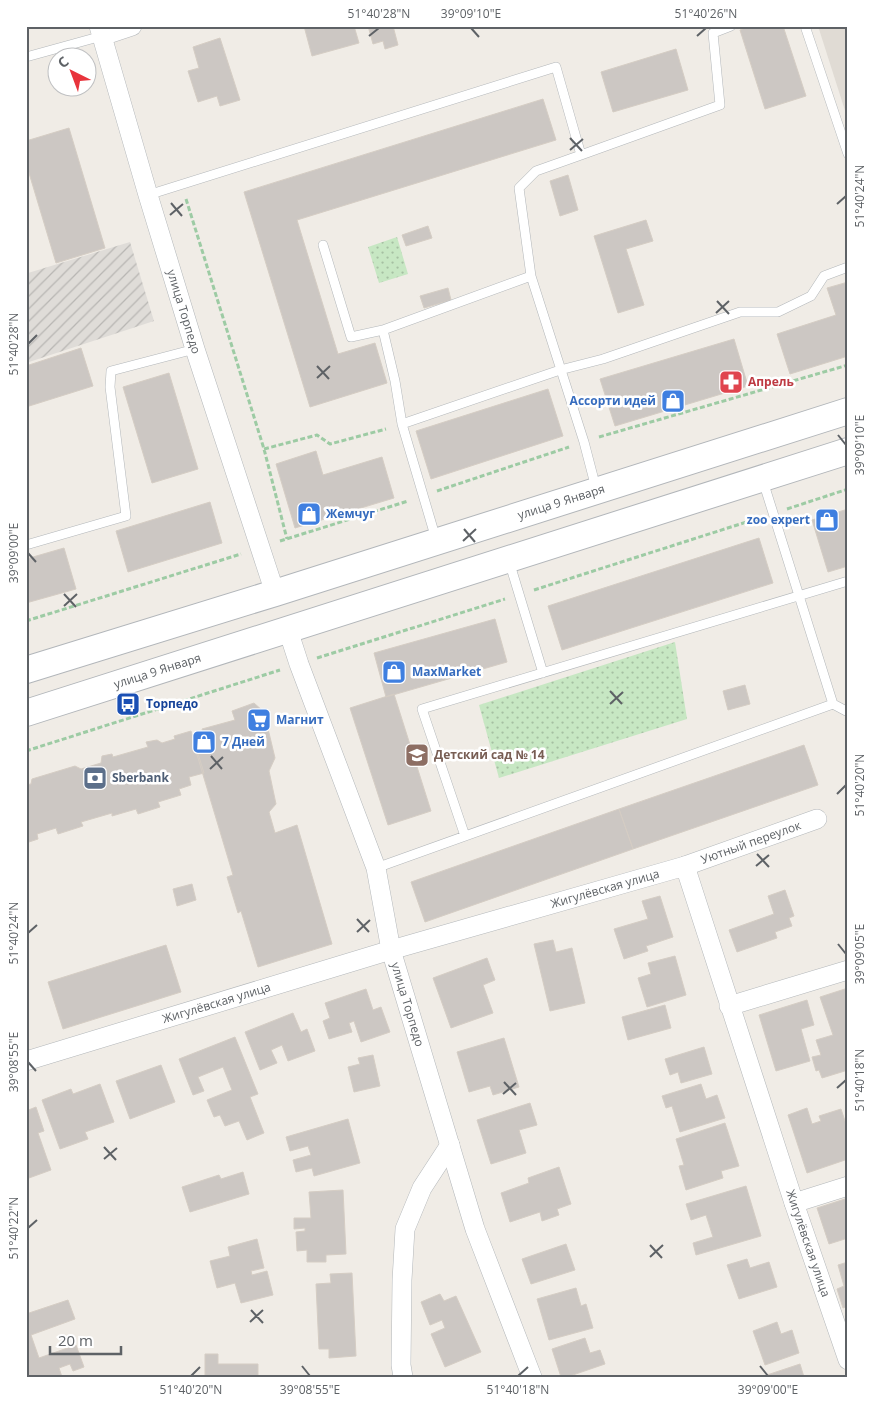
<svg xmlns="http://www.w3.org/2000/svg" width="874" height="1403" viewBox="0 0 874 1403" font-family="'Open Sans',sans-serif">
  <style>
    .industrial { fill: url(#industrial-furrows) }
    .education { fill: #e0dbd4 }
    .green { fill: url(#green-dots) }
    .building { fill: #ccc7c3; stroke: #d5cdc4 }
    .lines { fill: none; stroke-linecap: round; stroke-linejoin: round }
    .lane-casing { stroke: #b3b7ba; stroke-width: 10 }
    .street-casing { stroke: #b3b7ba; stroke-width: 20 }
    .secondary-casing { stroke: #b2b6ba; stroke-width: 28 }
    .path { stroke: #9dcba4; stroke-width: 3; stroke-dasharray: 5 2.5; stroke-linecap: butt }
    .lane { stroke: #fff; stroke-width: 9 }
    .street { stroke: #fff; stroke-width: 19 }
    .secondary { stroke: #fff; stroke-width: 26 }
    .ticks { fill: none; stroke: #5e6266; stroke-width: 2 }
    .labels { text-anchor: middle; stroke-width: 5; stroke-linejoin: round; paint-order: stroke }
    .street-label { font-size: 12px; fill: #5e6266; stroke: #fff }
    .health-label { font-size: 12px; font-weight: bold; fill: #be3a42; stroke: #fff; text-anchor: start }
    .shop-label { font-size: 12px; font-weight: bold; fill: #366cbe; stroke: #fff; text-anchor: start }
    .transit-label { font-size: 12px; font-weight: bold; fill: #164399; stroke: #fff; text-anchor: start }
    .education-label { font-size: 12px; font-weight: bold; fill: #785e54; stroke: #fff; text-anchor: start }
    .service-label { font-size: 12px; font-weight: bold; fill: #4e5e75; stroke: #fff; text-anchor: start }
    .neatline { fill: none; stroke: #5e6266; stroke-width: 2 }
    .ticks-label { font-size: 12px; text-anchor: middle; fill: #5e6266 }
  </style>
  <defs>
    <pattern id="industrial-furrows" width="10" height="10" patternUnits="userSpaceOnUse" patternTransform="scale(1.25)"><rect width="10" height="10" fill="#dfdcd8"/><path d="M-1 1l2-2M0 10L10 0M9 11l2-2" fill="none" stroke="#b8b6b3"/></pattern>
    <pattern id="green-dots" width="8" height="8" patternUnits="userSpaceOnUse" patternTransform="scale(1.25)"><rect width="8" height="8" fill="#c7e7c3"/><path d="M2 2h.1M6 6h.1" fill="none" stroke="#a5bfa2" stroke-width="1.8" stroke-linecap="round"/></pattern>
  </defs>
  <rect width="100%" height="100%" fill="#f0ece6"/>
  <path class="industrial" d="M130 242 154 321 26 363V268L28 273Z"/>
  <path class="education" d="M818 26H848V120Z"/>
  <path class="green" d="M397 237 408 274 379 283 368 247Z
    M675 642 687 719 499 778 479 705Z"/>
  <path class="building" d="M304 26H354L359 43 312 56Z
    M368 26H393L398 45 385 49 383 41 373 44Z
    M750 26H783L806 96 765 109 740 30Z
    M220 38 240 100 220 106 217 96 198 102 188 71 199 68 193 47Z
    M676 49 688 90 613 112 601 72Z
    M543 99 556 140 297 220 338 354 375 343 387 383 310 407 244 192Z
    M69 128 105 248 56 263 26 163V141Z
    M568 175 578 210 560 216 550 181Z
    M646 220 653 241 626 249 644 305 618 313 594 236Z
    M428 226 432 238 406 246 402 235Z
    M848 282V356L790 374 777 334 836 315 827 288Z
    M448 288 451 300 424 308 420 296Z
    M734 339 748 386 615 426 600 379Z
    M81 348 93 386 26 407V366Z
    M169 373 198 469 152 483 123 387Z
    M548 389 563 436 431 479 416 431Z
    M316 451 323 475 382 457 394 498 295 528 276 464Z
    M210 502 222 543 128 572 116 531Z
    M848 509V566L828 572 812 520Z
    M759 538 773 583 562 650 548 606Z
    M64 548 76 589 26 603V559Z
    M495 619 507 662 386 697 374 653Z
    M745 685 750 704 728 710 723 691Z
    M394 694 431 811 388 825 350 708Z
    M254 703 264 712 275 758 269 771 276 804 269 812 275 833 297 825 332 944 258 967 241 911 238 913 227 877 233 875 192 738 204 735 202 729 235 720 232 711Z
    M191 731 204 773 189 777 191 785 179 789 181 795 158 802 160 807 138 814 136 809 112 816V813L81 822 83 826 58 834 56 828 37 834 38 839 26 843V785L31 784 32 779 75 766 81 769 101 763 102 756 112 754 113 757 148 747 146 742 157 740 162 743 175 739 174 736Z
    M804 745 818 785 633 849 619 809Z
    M619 809 633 849 425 922 411 882Z
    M192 884 196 900 177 906 173 889Z
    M785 890 794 916 789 918 792 926 775 932 777 938 737 952 729 930 774 914 768 896Z
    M660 896 673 937 646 946 648 951 624 959 614 929 648 919 642 901Z
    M553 940 556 952 572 948 585 1003 550 1011 534 944Z
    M166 945 181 992 63 1029 48 982Z
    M675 956 686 995 647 1007 638 978 651 974 648 963Z
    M487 958 495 980 483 985 493 1013 451 1028 433 978Z
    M848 988V1054L845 1055 848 1070 822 1078 819 1070 816 1071 812 1057 821 1055 816 1040 833 1035 820 997Z
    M366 989 373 1010 381 1007 390 1032 361 1042 354 1021 349 1023 352 1032 329 1039 323 1021 330 1018 325 1003Z
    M807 1000 814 1025 801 1029 810 1061 776 1071 759 1015Z
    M665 1005 671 1028 628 1040 622 1017Z
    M293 1013 301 1032 307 1029 315 1051 288 1061 282 1045 271 1050 277 1063 260 1070 245 1032Z
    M235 1037 258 1094 250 1097 264 1133 247 1140 239 1121 225 1126 220 1115 214 1117 207 1100 232 1090 223 1067 198 1077 204 1091 193 1095 179 1059Z
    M504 1038 519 1087 493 1095 490 1086 469 1092 457 1052Z
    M704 1047 712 1074 681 1083 678 1072 670 1075 665 1059Z
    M373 1055 380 1086 354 1092 348 1067 360 1064 358 1058Z
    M161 1065 175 1102 130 1119 116 1081Z
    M100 1084 114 1122 85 1132 88 1139 60 1149 42 1100 71 1089 73 1094Z
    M701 1084 706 1099 717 1095 725 1118 680 1132 672 1106 666 1108 662 1096Z
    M530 1103 537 1125 519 1130 526 1153 491 1164 477 1120Z
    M36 1107 44 1131 38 1133 51 1170 29 1178 26 1169V1111Z
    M807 1108 812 1124 821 1121 819 1116 841 1109 848 1130V1159L807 1173 788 1115Z
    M348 1119 360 1163 314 1176 312 1168 296 1172 293 1160 311 1155 308 1146 290 1151 286 1137Z
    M725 1123 739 1166 721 1171 723 1178 686 1190 679 1166 684 1165 676 1139Z
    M559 1167 571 1204 557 1209 559 1215 542 1221 540 1212 510 1222 501 1193 529 1183 528 1178Z
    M243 1172 249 1194 190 1212 182 1187 219 1175 221 1179Z
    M746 1186 761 1236 696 1255 693 1243 713 1237 706 1215 691 1220 686 1204Z
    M343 1190 346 1254 326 1255V1262H307V1250L297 1251 296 1232 305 1231V1228L294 1229V1218H311L309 1192Z
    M848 1198V1238L829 1244 817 1208Z
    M257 1239 264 1268 251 1271 252 1275 267 1271 273 1295 241 1303 235 1283 217 1288 210 1261 230 1256 228 1247Z
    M566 1244 575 1270 531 1284 522 1259Z
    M747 1259 750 1268 769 1262 777 1287 739 1299 727 1265Z
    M848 1262V1306L843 1308 837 1289 844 1286 838 1265Z
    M352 1273 356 1356 329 1358V1349H319L316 1284 331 1283 330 1274Z
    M576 1288 581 1306 586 1304 593 1328 549 1340 537 1299Z
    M440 1294 444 1301 456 1296 481 1352 445 1367 431 1334 445 1328 442 1320 430 1325 421 1302Z
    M68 1300 75 1319 31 1335 39 1358 76 1345 84 1367 73 1371 70 1364 59 1368 62 1377H26V1314Z
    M777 1322 781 1334 792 1330 799 1353 765 1365 753 1331Z
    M585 1338 590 1353 600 1350 605 1364 567 1377H561L552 1349Z
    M205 1354H218V1364H258V1377H205Z
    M800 1364 804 1377H761Z"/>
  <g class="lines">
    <g class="lane-casing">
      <path id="lane" d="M805 26 848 154
        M26 57 102 36
        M581 155 720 105 713 33 731 26
        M148 195 556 67 581 155 536 171 519 188 531 276 584 442 596 488
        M323 245 351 337 383 330 395 381 402 424 436 539
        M383 330 531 276
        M402 424 560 370 603 359 740 312H778L811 296 824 276 848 267
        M763 481 833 704 848 712
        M26 545 126 516 110 387 111 371 195 349
        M509 561 543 673
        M465 836 422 709 848 581
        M376 868 833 704"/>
    </g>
    <g class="street-casing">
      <g id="street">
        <path id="s1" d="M99 26 148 195 195 349 275 593"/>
        <path d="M102 36 132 26"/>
        <path id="s2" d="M288 630 299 664 376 868 391 950 475 1229 532 1377"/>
        <path id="s3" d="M685 866 817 819"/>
        <path d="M729 1006 848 970"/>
        <path id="s4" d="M26 1061 391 950 685 866 794 1203 848 1360"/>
        <path d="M794 1203 848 1186"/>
        <path d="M403 1377 401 1365 402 1280 405 1229 422 1188 450 1145"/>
      </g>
    </g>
    <g class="secondary-casing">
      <g id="secondary">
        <path id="s5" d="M26 670 275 593 848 411"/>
        <path id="s6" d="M26 713 848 451"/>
      </g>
    </g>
    <path class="path" d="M186 199 264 449 287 539
      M599 437 848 365
      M264 449 317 435 330 444 386 429
      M437 491 569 447
      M787 509 848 489
      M280 541 408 501
      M534 590 759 518
      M26 621 241 554
      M317 658 505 599
      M26 751 280 670"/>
    <use href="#lane" class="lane"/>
    <use href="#street" class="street"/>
    <use href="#secondary" class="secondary"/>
  </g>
  <path class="ticks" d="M471 28 479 37M369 36 379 28M697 36 706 28M570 138 582 151M570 150 583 139M171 203 182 216M837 204 846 196M170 215 183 204M717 301 729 314M716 313 729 301M28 344 37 335M317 366 329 379M317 378 330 366M838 435 846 445M464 529 475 542M463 541 476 529M28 553 36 562M64 594 76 607M64 606 77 594M610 691 622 704M610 704 623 692M211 756 222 769M210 769 223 757M837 794 846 785M757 854 769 867M756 866 769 855M357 919 369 932M357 932 370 920M28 933 37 925M838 944 846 954M28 1062 36 1071M504 1082 516 1095M837 1088 846 1080M503 1094 516 1083M104 1147 116 1160M104 1159 117 1148M28 1228 37 1220M650 1245 662 1258M650 1257 663 1245M251 1310 263 1323M250 1322 263 1310M302 1366 310 1376M760 1366 768 1376M191 1376 200 1367M518 1376 528 1367"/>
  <defs>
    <g id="pharmacy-square" transform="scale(1.25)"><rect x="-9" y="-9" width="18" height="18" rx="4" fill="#e0444e" stroke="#fff"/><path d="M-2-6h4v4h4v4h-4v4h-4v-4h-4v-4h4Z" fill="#fff"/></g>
    <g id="shop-square" transform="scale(1.25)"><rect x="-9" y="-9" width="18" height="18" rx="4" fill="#3f7fe0" stroke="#fff"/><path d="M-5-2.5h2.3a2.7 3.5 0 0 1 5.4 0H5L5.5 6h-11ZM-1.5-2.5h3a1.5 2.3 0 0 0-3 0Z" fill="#fff"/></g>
    <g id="bus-square" transform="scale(1.25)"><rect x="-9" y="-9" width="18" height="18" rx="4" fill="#1a4fb4" stroke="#fff"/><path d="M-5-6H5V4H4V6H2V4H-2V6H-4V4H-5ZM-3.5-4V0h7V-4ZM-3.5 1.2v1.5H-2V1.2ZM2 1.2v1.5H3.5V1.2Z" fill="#fff"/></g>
    <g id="supermarket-square" transform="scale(1.25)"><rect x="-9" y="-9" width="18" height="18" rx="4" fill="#3f7fe0" stroke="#fff"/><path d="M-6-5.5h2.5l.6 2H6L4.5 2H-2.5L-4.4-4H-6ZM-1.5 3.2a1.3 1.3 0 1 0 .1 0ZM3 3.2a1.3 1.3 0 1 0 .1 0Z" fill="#fff"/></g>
    <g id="school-square" transform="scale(1.25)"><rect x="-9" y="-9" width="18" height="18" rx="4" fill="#8d6e63" stroke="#fff"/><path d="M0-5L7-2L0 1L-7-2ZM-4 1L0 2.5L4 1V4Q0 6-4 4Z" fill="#fff"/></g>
    <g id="bank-square" transform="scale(1.25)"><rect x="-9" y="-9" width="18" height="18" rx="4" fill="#5c6f8a" stroke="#fff"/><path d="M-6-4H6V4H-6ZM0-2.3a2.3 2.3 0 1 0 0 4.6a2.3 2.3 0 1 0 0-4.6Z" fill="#fff"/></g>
  </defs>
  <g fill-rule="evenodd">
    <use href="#pharmacy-square" x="731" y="382"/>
    <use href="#shop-square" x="673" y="401"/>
    <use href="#shop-square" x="309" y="514"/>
    <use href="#shop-square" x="827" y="520"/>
    <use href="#shop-square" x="394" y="672"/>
    <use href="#bus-square" x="128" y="704"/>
    <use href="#supermarket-square" x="259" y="720"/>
    <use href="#shop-square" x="204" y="742"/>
    <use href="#school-square" x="417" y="755"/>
    <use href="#bank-square" x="95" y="778"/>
  </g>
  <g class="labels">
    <g class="street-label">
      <text dy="4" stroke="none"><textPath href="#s1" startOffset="298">улица Торпедо</textPath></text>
      <text dy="4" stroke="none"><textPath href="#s5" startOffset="561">улица 9 Января</textPath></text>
      <text dy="4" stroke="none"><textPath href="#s6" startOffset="138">улица 9 Января</textPath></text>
      <text dy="4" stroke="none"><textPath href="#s3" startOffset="70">Уютный переулок</textPath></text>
      <text dy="4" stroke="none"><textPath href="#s4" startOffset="604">Жигулёвская улица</textPath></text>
      <text dy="4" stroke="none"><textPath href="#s4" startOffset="199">Жигулёвская улица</textPath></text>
      <text dy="4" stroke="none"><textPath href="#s2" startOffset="394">улица Торпедо</textPath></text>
      <text dy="4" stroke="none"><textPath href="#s4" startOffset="1084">Жигулёвская улица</textPath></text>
    </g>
    <g class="health-label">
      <text x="748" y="386">Апрель</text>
    </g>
    <g class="shop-label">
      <text x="656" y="405" text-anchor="end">Ассорти идей</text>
      <text x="326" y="518">Жемчуг</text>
      <text x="810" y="524" text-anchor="end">zoo expert</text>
      <text x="412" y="676">MaxMarket</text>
      <text x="276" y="724">Магнит</text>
      <text x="222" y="746">7 Дней</text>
    </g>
    <g class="transit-label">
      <text x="146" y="708">Торпедо</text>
    </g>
    <g class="education-label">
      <text x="434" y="759">Детский сад № 14</text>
    </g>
    <g class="service-label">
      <text x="112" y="782">Sberbank</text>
    </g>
  </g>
  <rect width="874" height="1403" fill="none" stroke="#ffffff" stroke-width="55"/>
  <g transform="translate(72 72) rotate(318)"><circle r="24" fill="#ffffff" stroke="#bfc0c2"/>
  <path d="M0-4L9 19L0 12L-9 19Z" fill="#e8343c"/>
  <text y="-8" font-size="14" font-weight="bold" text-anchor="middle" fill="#5e6266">С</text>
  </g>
  <path d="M50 1346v8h71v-8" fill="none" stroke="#5e6266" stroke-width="2.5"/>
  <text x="58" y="1346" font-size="15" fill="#5e6266" stroke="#ffffff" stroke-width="4" paint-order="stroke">20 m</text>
  <rect x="28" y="28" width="818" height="1348" class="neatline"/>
  <g class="ticks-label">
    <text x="379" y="18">51°40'28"N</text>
    <text x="471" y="18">39°09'10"E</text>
    <text x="706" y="18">51°40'26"N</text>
    <text transform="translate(860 196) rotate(-90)" y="4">51°40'24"N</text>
    <text transform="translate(14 344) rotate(-90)" y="4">51°40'28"N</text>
    <text transform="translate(860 445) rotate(-90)" y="4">39°09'10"E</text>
    <text transform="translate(14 553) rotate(-90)" y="4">39°09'00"E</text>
    <text transform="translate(860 785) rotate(-90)" y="4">51°40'20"N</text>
    <text transform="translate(14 933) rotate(-90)" y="4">51°40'24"N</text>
    <text transform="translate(860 954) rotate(-90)" y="4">39°09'05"E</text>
    <text transform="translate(14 1062) rotate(-90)" y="4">39°08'55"E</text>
    <text transform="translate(860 1080) rotate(-90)" y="4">51°40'18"N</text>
    <text transform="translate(14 1228) rotate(-90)" y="4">51°40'22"N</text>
    <text x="191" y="1394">51°40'20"N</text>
    <text x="310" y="1394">39°08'55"E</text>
    <text x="518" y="1394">51°40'18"N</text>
    <text x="768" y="1394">39°09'00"E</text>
  </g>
</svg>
